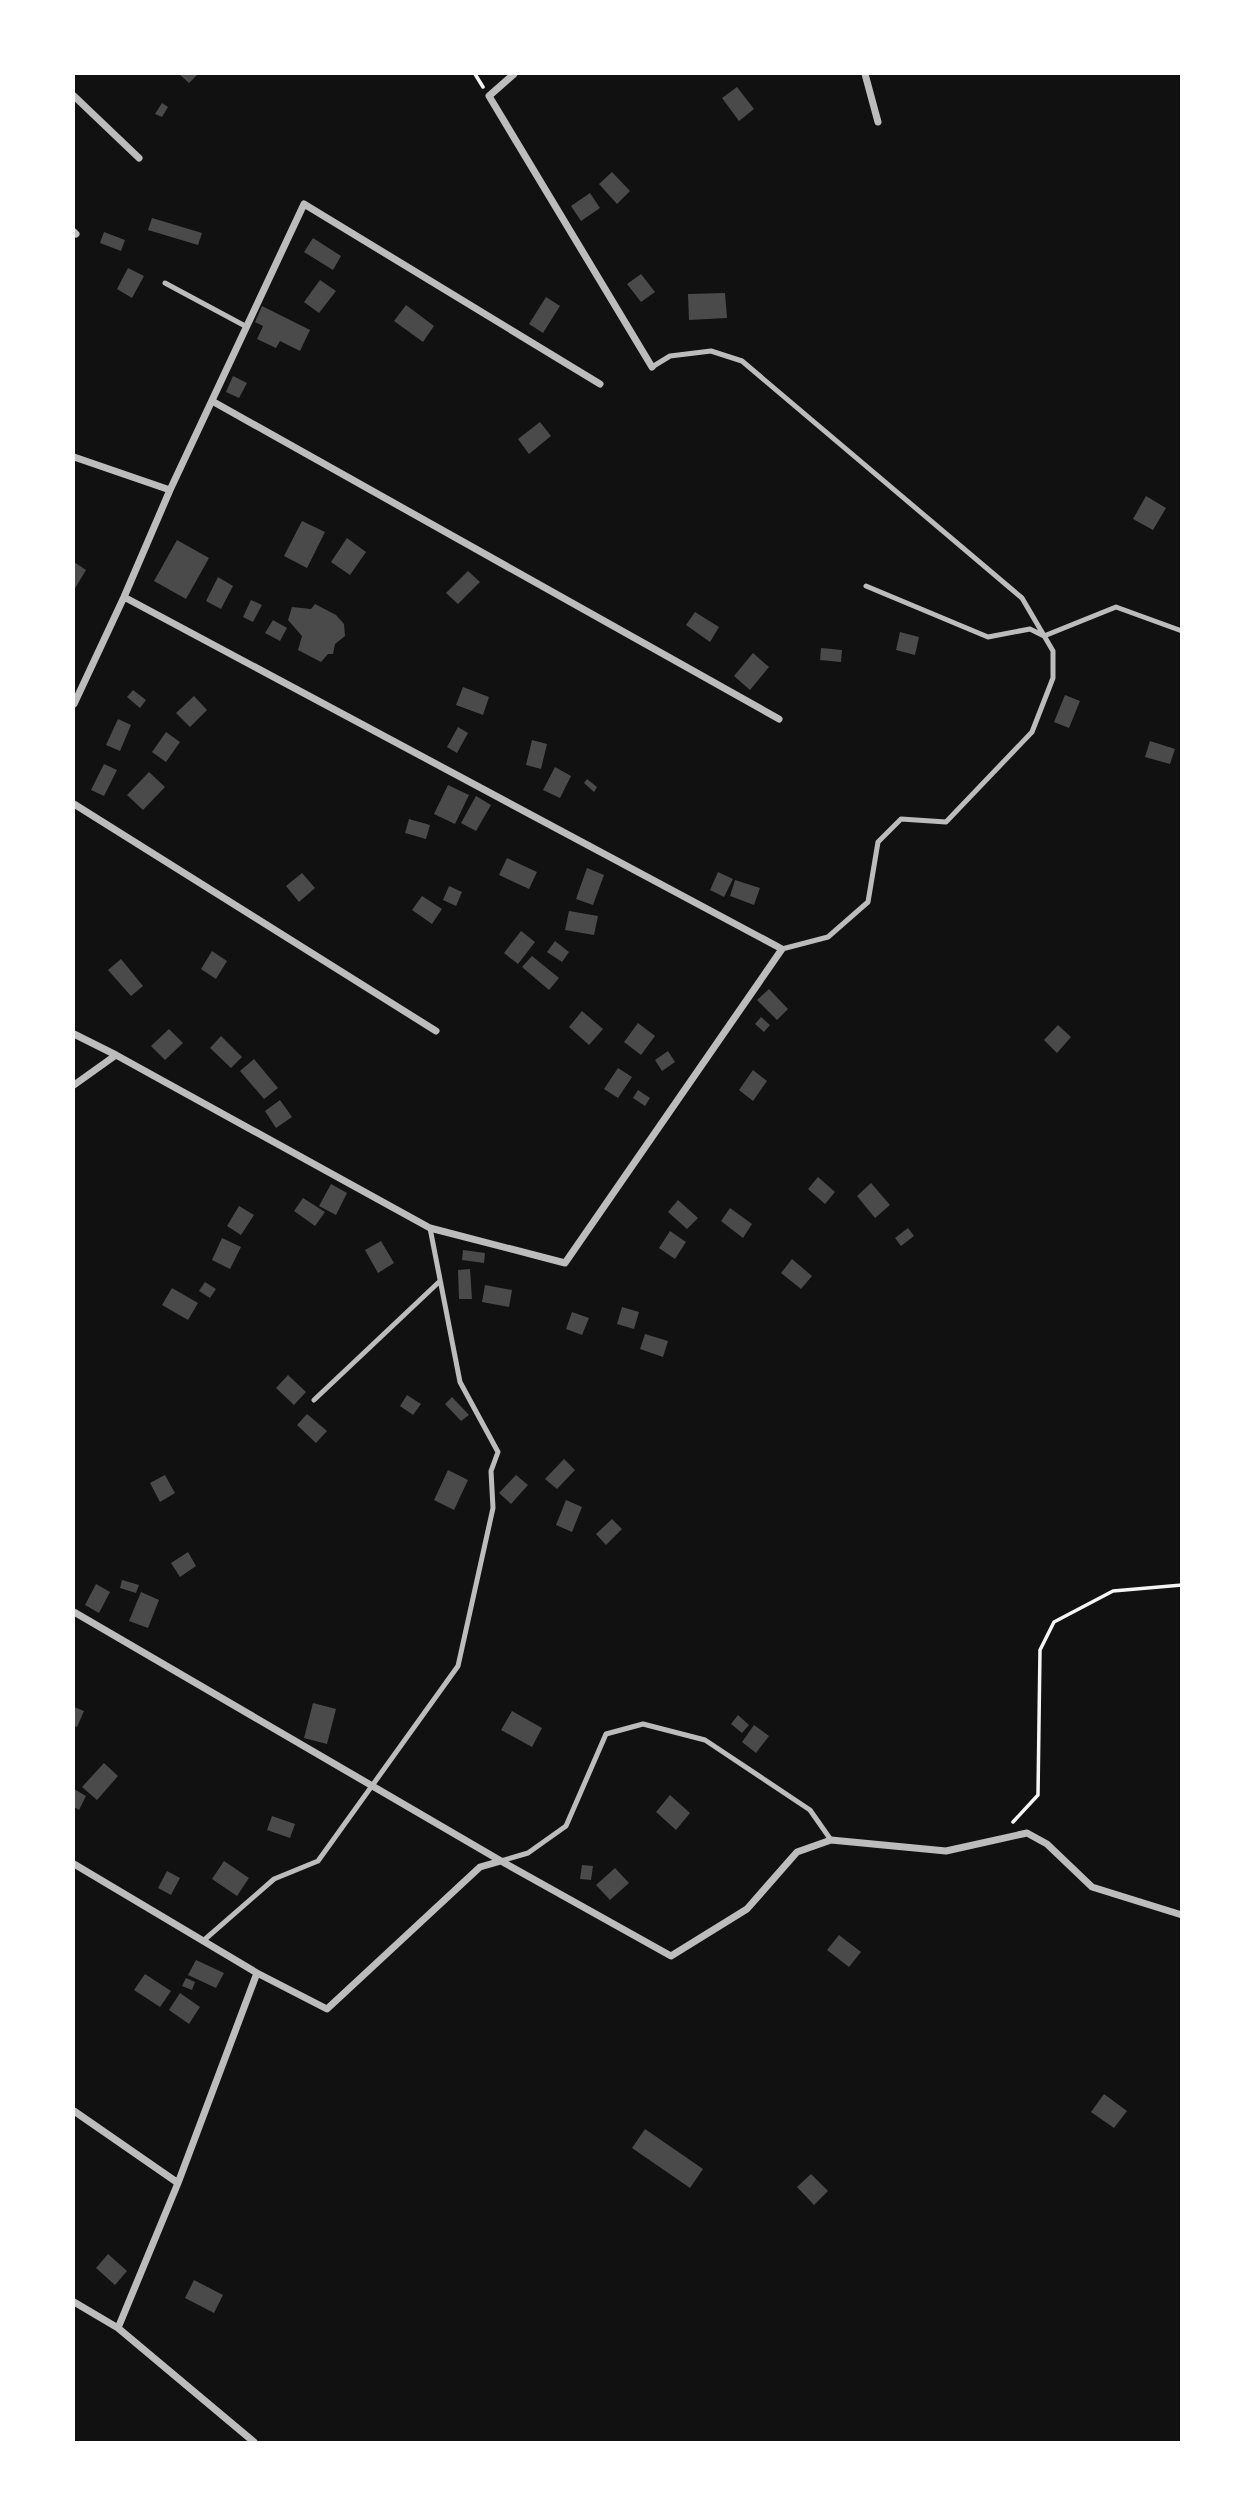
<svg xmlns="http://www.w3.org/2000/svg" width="1255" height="2516" viewBox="0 0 1255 2516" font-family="'Libre Baskerville',serif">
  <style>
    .building { fill: #4a4a4a }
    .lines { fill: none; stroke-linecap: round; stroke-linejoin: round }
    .path { stroke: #f5f5f5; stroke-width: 3.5 }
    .service { stroke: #bcbcbc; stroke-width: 5 }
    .minor { stroke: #bcbcbc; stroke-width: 7 }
  </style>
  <rect width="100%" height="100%" fill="#111"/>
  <path class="building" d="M179 74H198L189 83Z
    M737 87 754 109 739 121 722 98Z
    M162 103 168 107 162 117 155 114Z
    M612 172 630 191 617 204 599 184Z
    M590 193 600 208 581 221 571 206Z
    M152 218 202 233 198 245 148 230Z
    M104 232 125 240 121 251 100 243Z
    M313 238 341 256 333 270 304 252Z
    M128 268 144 276 132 298 117 289Z
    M641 274 655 292 641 302 627 284Z
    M320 280 336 291 319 313 304 302Z
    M725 293 727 318 689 320 688 294Z
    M546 297 560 306 543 333 529 324Z
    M406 305 434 326 423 342 394 321Z
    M262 306 310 330 300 351 280 341 276 348 257 339 263 326 255 322Z
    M233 376 247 383 239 398 226 392Z
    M540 422 551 436 529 454 518 439Z
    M1146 496 1166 508 1153 530 1133 519Z
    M302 521 325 532 307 568 284 556Z
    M347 538 366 552 350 575 331 562Z
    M177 540 209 558 186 599 154 581Z
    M74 562 86 570 74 590Z
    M468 571 480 582 458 604 446 593Z
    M218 577 233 586 221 609 206 601Z
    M251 600 262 605 253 622 243 617Z
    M315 604 336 615 344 624 345 636 335 644 333 654H328L321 662 298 650 302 636 288 620 292 607 311 609Z
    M695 612 719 627 710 642 686 625Z
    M273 620 287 628 280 641 265 633Z
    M900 632 919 637 915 655 896 650Z
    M821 648 842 650 841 662 820 660Z
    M753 653 769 667 750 690 734 676Z
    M463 687 489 697 483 715 456 705Z
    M133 690 146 700 140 708 127 697Z
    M1065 695 1080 701 1069 728 1054 722Z
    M194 696 207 710 190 727 176 713Z
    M118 719 131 725 120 751 106 745Z
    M458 727 468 733 457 753 447 747Z
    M166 732 180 742 166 762 152 752Z
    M532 740 547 744 541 769 526 765Z
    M1150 741 1175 749 1170 764 1145 757Z
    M104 764 117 770 104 796 91 790Z
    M555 767 571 776 560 798 543 790Z
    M149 772 165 787 143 810 127 795Z
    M587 779 597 787 594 792 584 783Z
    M448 785 469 795 455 824 434 814Z
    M476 796 491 805 476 831 461 823Z
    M409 819 430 825 426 839 405 833Z
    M507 858 537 872 529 889 499 875Z
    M587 868 604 875 593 905 576 899Z
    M718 872 733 879 724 897 710 890Z
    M302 873 315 888 299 902 286 886Z
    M735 880 760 888 754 905 730 896Z
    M449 886 462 892 456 906 443 900Z
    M422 896 442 909 432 924 412 910Z
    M569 911 598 916 594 935 565 930Z
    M521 931 535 942 518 964 504 953Z
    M555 941 569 952 562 962 547 952Z
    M212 951 227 961 216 979 201 969Z
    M532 956 559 978 549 990 522 967Z
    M121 959 143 986 131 996 108 970Z
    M769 989 788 1009 777 1020 757 1000Z
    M582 1011 603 1029 589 1045 569 1027Z
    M761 1017 770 1025 764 1032 755 1024Z
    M638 1023 655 1036 641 1055 624 1042Z
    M1058 1025 1071 1037 1057 1053 1044 1040Z
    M169 1029 183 1043 165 1060 151 1046Z
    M221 1036 242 1057 231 1068 210 1048Z
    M668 1051 675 1062 662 1071 655 1060Z
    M254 1059 278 1088 264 1099 240 1071Z
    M618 1068 632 1077 618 1098 604 1089Z
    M753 1070 767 1081 753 1101 739 1090Z
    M638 1090 650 1098 645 1106 633 1098Z
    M280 1100 292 1117 276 1128 265 1111Z
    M818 1177 835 1192 825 1204 808 1189Z
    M871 1183 890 1205 875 1218 857 1196Z
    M331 1184 347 1193 336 1215 319 1206Z
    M303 1198 325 1212 315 1226 294 1211Z
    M678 1200 698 1218 687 1229 668 1212Z
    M239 1206 254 1215 241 1235 227 1226Z
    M730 1208 752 1224 743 1238 721 1221Z
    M908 1228 914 1236 901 1246 895 1238Z
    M670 1231 686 1242 675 1259 659 1248Z
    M222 1238 241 1247 230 1269 212 1260Z
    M381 1241 394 1263 378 1273 365 1250Z
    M463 1250 485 1253 484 1263 462 1260Z
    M792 1259 812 1276 801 1289 781 1273Z
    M470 1269 472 1299H459L458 1270Z
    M205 1282 216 1289 210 1298 199 1291Z
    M485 1285 512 1290 509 1307 482 1302Z
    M172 1288 198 1303 188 1320 162 1305Z
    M622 1307 639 1312 634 1329 617 1324Z
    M572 1312 589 1318 582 1335 566 1329Z
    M645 1334 668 1341 663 1357 640 1349Z
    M288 1375 306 1392 294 1405 276 1388Z
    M407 1395 421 1404 413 1415 400 1406Z
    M452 1397 469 1415 461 1421 445 1404Z
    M307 1414 327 1431 316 1443 297 1425Z
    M564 1459 575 1470 557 1489 545 1479Z
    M448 1470 468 1480 454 1510 434 1500Z
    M165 1475 175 1493 160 1502 150 1483Z
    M516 1475 528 1485 511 1504 499 1493Z
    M566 1500 582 1507 572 1532 556 1525Z
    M612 1519 622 1529 606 1545 596 1534Z
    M188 1552 196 1566 180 1577 171 1563Z
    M122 1580 139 1585 136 1593 120 1588Z
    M96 1584 110 1592 99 1613 85 1605Z
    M141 1592 159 1600 148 1628 129 1621Z
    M313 1703 336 1709 327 1744 304 1738Z
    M74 1707 84 1711 77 1727 74 1726Z
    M512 1711 542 1728 532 1747 501 1730Z
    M738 1715 749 1725 742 1733 731 1724Z
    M754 1725 769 1736 756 1753 742 1742Z
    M104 1763 118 1776 97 1800 82 1787Z
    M74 1789 86 1796 79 1810 74 1807Z
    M670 1795 690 1813 676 1830 656 1812Z
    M272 1816 295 1824 290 1838 267 1830Z
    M224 1861 249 1878 237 1896 212 1879Z
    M582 1865 593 1866 591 1880 580 1879Z
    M615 1868 629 1883 610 1900 596 1885Z
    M167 1871 180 1878 171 1895 158 1888Z
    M839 1935 861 1952 849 1967 827 1950Z
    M196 1960 224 1973 216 1988 188 1975Z
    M145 1974 171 1991 160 2007 134 1990Z
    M186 1978 195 1982 192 1990 182 1986Z
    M180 1993 200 2007 189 2024 169 2010Z
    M1104 2094 1127 2111 1114 2128 1091 2112Z
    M645 2129 703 2169 690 2188 632 2148Z
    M811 2174 828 2191 814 2205 797 2187Z
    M108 2254 127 2271 115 2285 96 2268Z
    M194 2280 223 2295 214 2313 185 2298Z"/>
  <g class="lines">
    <path class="path" d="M475 74 483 87
      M1013 1822 1038 1795 1040 1650 1054 1622 1113 1591 1182 1585"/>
    <path class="service" d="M165 283 247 327
      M652 367 670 356 711 351 742 361 1022 598 1053 651V678L1032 732 946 822 901 819 878 842 868 902 828 937 782 949
      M866 586 988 637 1030 629 1044 636 1116 607 1182 631
      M314 1400 440 1281
      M501 1861 528 1853 566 1826 606 1734 643 1724 705 1740 810 1810 831 1840
      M203 1941 274 1879 318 1861 458 1666 493 1508 491 1471 498 1452 460 1382 430 1228"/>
    <path class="minor" d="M514 74 489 96 652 367
      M865 74 878 122
      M74 96 139 158
      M74 232 76 234
      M212 401 779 719
      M74 457 170 490
      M74 704 124 597 170 490 304 204 600 384
      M74 804 436 1031
      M74 1034 116 1055 430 1228 565 1263 782 949 124 597
      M74 1085 116 1055
      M74 1612 501 1861 671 1956 747 1909 797 1852 831 1840 946 1851 1027 1833 1047 1844 1092 1887 1182 1915
      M74 1864 257 1973 327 2009 480 1867 501 1861
      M74 2111 178 2183
      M74 2302 118 2328 254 2442
      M118 2328 178 2183 257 1973"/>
  </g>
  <rect width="1255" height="2516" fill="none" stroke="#ffffff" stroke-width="150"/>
</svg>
